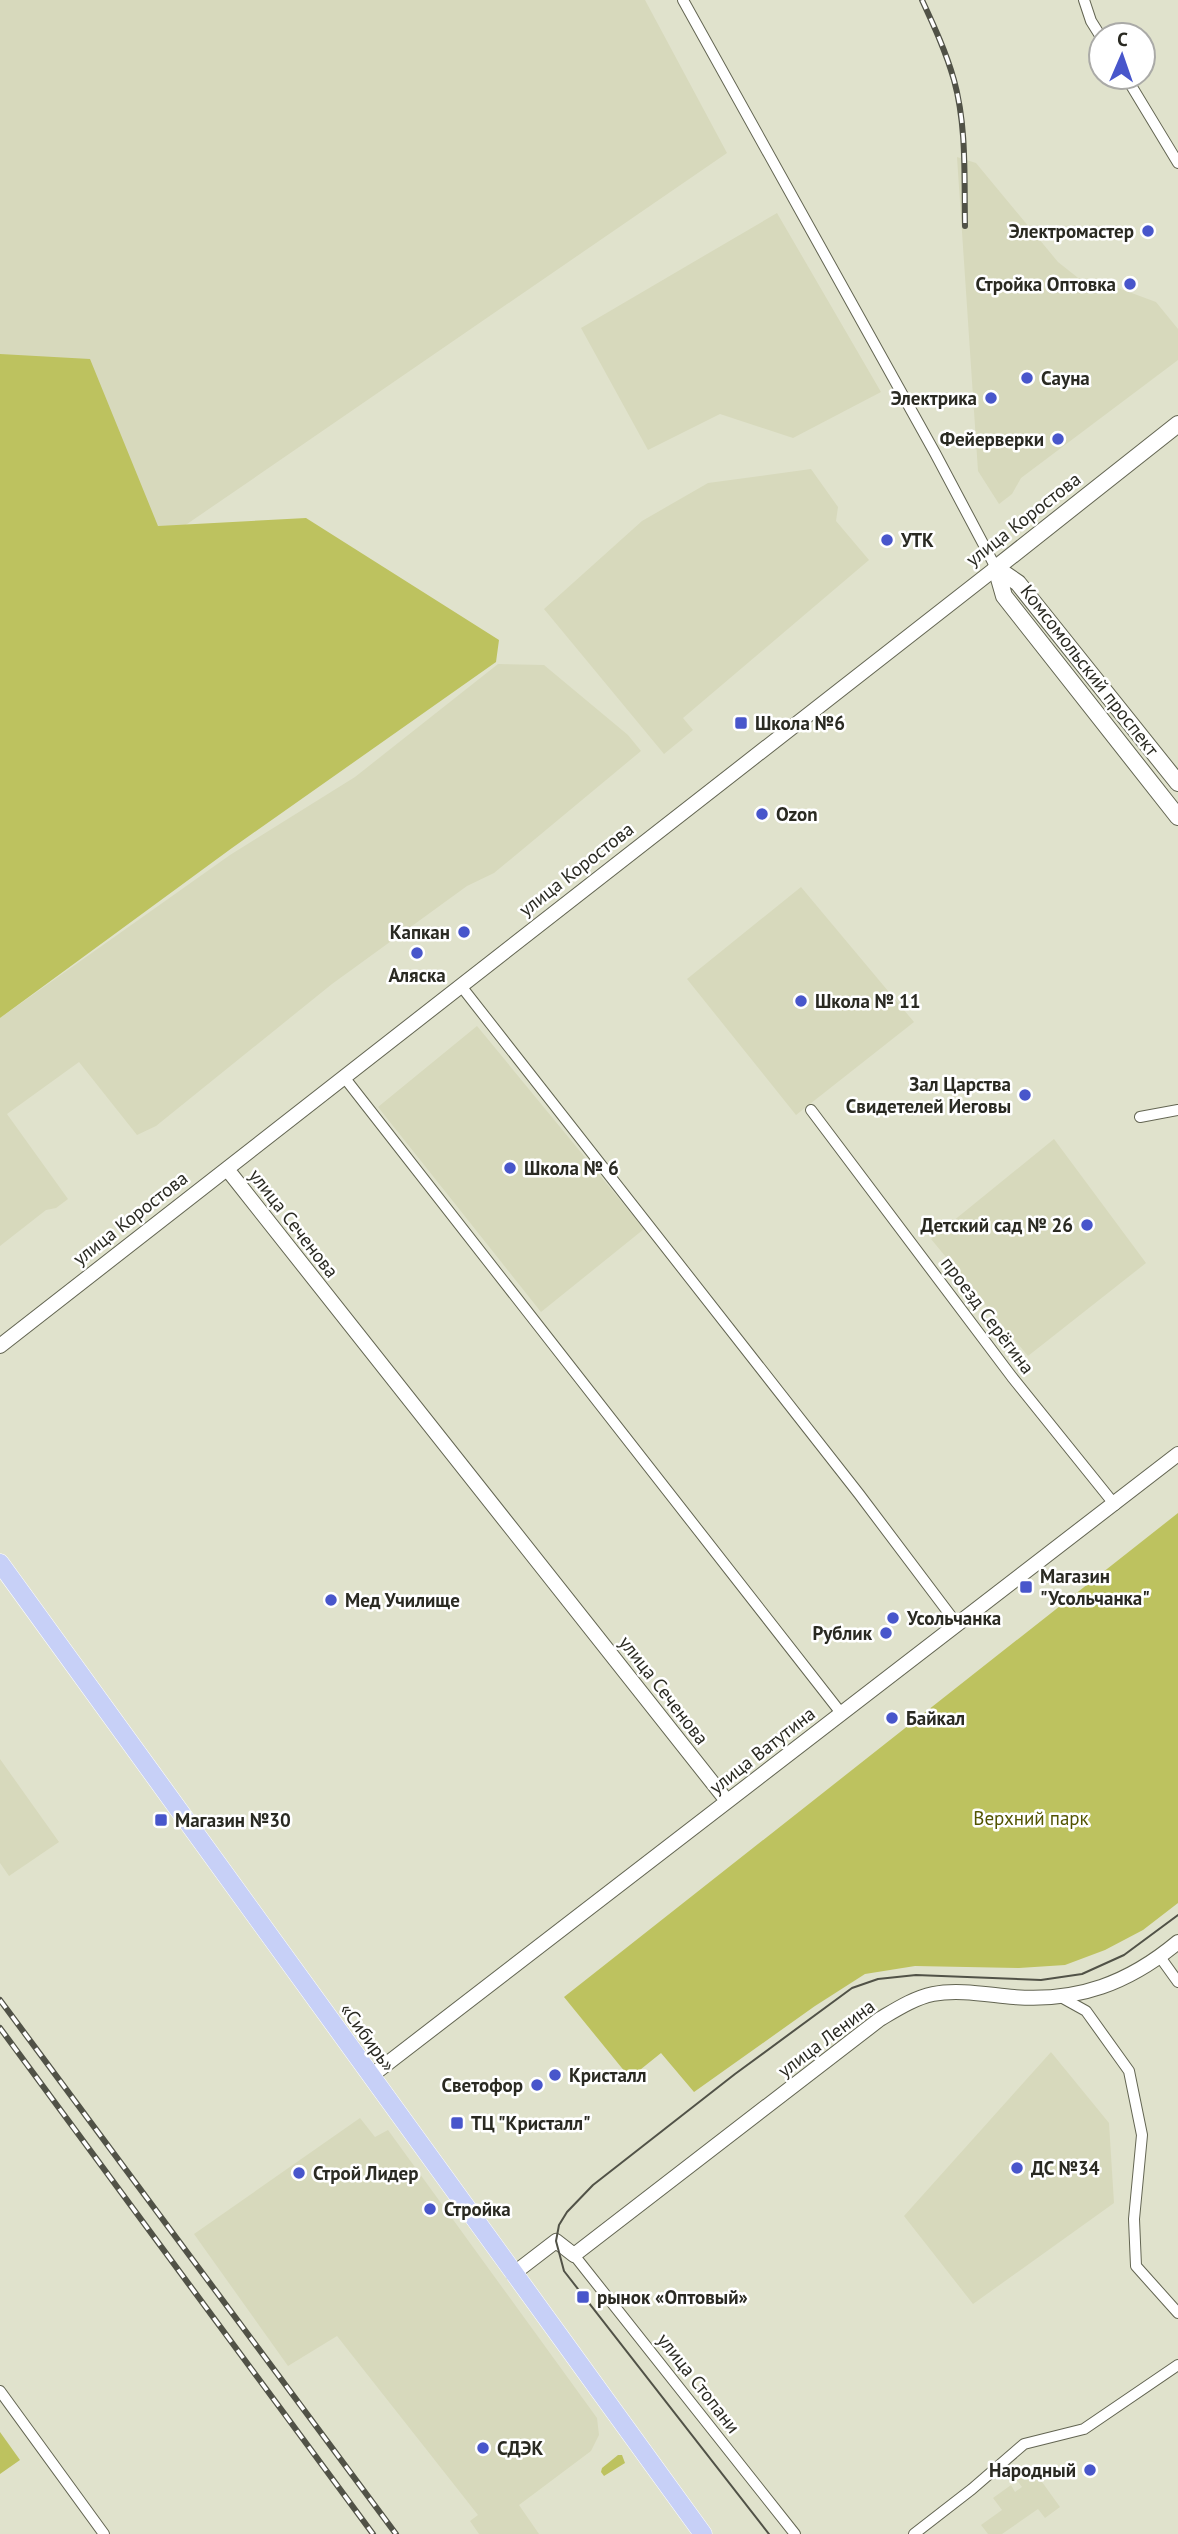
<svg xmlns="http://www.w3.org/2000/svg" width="1178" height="2534" viewBox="0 0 1178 2534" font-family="'PT Sans',sans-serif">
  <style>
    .built { fill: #d7d9bc }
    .green { fill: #bdc25f }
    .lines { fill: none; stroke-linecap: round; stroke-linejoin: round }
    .minor-casing { stroke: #636552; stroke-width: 12 }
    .tertiary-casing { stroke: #636552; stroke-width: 16 }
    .secondary-casing { stroke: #636552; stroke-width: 18 }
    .primary-casing { stroke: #fff; stroke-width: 19 }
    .minor { stroke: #fff; stroke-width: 10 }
    .tertiary { stroke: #fff; stroke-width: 14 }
    .secondary { stroke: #fff; stroke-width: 16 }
    .primary { stroke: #c7d0f7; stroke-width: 18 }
    .tram { stroke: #515247; stroke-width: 2 }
    .rail-casing { stroke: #515247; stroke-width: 6 }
    .rail { stroke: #fff; stroke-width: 3.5; stroke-dasharray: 10; stroke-linecap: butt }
    .poi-dot { fill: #4856cb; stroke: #fff; stroke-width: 2.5 }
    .labels { text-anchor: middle; stroke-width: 5; stroke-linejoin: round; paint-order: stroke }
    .poi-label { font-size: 19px; font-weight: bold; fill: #2a2a22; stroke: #fff; text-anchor: start }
    .street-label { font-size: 19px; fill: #2a2a22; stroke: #fff }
    .park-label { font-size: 19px; fill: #525400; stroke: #fff }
  </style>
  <rect width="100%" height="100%" fill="#e0e2cc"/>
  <path class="built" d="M0 0H645L727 153 91 590 0 472Z
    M957 157 976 163 1058 262 1087 285H1110L1156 302 1178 329V360L1021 478 1012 494 999 504 978 471Z
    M777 213 881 392 793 438 720 414 648 450 581 328Z
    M811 469 838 507 836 521 869 560 683 718 693 730 664 754 544 609 642 521 708 483Z
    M498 664 544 665 628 735 641 751 494 873 467 886 332 984 156 1126 137 1135 79 1062 7 1114 68 1199 56 1208 46 1210 0 1246V1018L230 855 355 777Z
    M801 887 914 1022 796 1115 687 979Z
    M477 1026 644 1229 541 1312 378 1107Z
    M1054 1139 1146 1263 1028 1356 931 1239Z
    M0 1759 59 1842 9 1876 0 1863Z
    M1051 2052 1109 2123 1114 2203 973 2304 904 2216Z
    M360 2118 375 2137 388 2130 597 2418 599 2435 591 2451 519 2505 539 2534H479L470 2521 478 2515 337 2336 288 2366 194 2234Z
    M1032 2468 1060 2507 1045 2518 1038 2509 1002 2534H988L981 2525 1002 2510 993 2498 1011 2485 1015 2492 1022 2487 1016 2479Z"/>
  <path class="green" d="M0 354 90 359 158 526 306 518 499 640 496 662 232 848 0 1018Z
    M1178 1513V1903L1143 1930 1105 1950 1065 1965 1019 1968 915 1966 865 1974 815 2006 694 2092 661 2053 630 2078 564 1997Z
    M0 2432 20 2460 0 2474Z
    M618 2455H622L625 2463 604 2476 601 2472 602 2468Z"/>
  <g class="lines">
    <g class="minor-casing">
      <path id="minor" d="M683 0 935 453 996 568
        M1084 0 1091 21 1101 37
        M1126 77 1178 163
        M461 986 859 1494 957 1624
        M344 1077 841 1713
        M811 1110 1012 1377 1115 1505
        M1140 1117 1178 1110
        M1160 1957 1178 1982
        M1059 1996 1086 2011 1129 2071 1142 2135 1134 2219 1136 2266 1178 2313
        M574 2255 795 2534
        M0 2391 104 2534
        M914 2534 972 2489 1024 2444 1084 2429 1178 2365"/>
    </g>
    <g class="tertiary-casing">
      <path id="tertiary" d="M227 1169 727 1801
        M0 1346 996 568
        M371 2076 1178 1454
        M513 2274 556 2241 574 2255 880 2019C897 2009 914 1998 933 1994 959 1989 989 1995 1014 1997 1078 2002 1129 1983 1178 1942"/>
    </g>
    <g class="secondary-casing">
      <path id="secondary" d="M996 568 1004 596 1178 817
        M996 568 1018 583 1178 783
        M996 568 1178 424"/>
    </g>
    <g class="primary-casing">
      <path id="primary" d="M0 1563 703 2534"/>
    </g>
    <use href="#minor" class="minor"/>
    <use href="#tertiary" class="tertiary"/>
    <use href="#secondary" class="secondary"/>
    <use href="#primary" class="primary"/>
    <path class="tram" d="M769 2534 564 2271 556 2241 559 2225 567 2212 593 2185 735 2074 852 1988 878 1979 916 1975 1041 1980 1082 1974 1124 1955 1178 1915"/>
    <g class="rail-casing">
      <path id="rail" d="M922 0C934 26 946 52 954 80 967 127 964 178 965 226
        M0 2000 396 2534
        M0 2028 373 2534"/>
    </g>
    <use href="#rail" class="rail"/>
  </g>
  <g class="poi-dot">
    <circle cx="1148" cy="231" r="7"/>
    <circle cx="1130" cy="284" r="7"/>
    <circle cx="1027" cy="378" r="7"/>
    <circle cx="991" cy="398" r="7"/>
    <circle cx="1058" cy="439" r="7"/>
    <circle cx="887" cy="540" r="7"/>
    <rect x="734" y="716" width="14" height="14" rx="3.5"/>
    <circle cx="762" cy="814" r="7"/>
    <circle cx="464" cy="932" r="7"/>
    <circle cx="417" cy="953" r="7"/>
    <circle cx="801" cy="1001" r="7"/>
    <circle cx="1025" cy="1095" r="7"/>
    <circle cx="510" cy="1168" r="7"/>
    <circle cx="1087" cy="1225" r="7"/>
    <rect x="1019" y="1580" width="14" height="14" rx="3.5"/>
    <circle cx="331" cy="1600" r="7"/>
    <circle cx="893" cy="1618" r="7"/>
    <circle cx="886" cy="1633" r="7"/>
    <circle cx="892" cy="1718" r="7"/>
    <rect x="154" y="1813" width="14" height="14" rx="3.5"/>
    <circle cx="555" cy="2075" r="7"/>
    <circle cx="537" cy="2085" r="7"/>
    <rect x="450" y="2116" width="14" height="14" rx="3.5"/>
    <circle cx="1017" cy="2168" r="7"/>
    <circle cx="299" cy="2173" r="7"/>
    <circle cx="430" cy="2209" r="7"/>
    <rect x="576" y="2290" width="14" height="14" rx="3.5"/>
    <circle cx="483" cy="2448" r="7"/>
    <circle cx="1090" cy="2470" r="7"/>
  </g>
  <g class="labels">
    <g class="poi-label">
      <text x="1134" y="238" text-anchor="end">Электромастер</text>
      <text x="1116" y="291" text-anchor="end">Стройка Оптовка</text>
      <text x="1041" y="385">Сауна</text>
      <text x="977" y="405" text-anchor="end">Электрика</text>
      <text x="1044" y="446" text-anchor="end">Фейерверки</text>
      <text x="901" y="547">УТК</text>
      <text x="755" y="730">Школа №6</text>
      <text x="776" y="821">Ozon</text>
      <text x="450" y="939" text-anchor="end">Капкан</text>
      <text x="417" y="982" text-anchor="middle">Аляска</text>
      <text x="815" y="1008">Школа № 11</text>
      <text x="1011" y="1091" text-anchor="end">Зал Царства<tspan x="1011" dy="22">Свидетелей Иеговы</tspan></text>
      <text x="524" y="1175">Школа № 6</text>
      <text x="1073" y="1232" text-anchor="end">Детский сад № 26</text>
      <text x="1040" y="1583">Магазин<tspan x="1040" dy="22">"Усольчанка"</tspan></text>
      <text x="345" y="1607">Мед Училище</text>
      <text x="907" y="1625">Усольчанка</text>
      <text x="872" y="1640" text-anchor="end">Рублик</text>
      <text x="906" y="1725">Байкал</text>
      <text x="175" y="1827">Магазин №30</text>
      <text x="569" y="2082">Кристалл</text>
      <text x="523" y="2092" text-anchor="end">Светофор</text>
      <text x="471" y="2130">ТЦ "Кристалл"</text>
      <text x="1031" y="2175">ДС №34</text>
      <text x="313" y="2180">Строй Лидер</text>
      <text x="444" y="2216">Стройка</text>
      <text x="597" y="2304">рынок «Оптовый»</text>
      <text x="497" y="2455">СДЭК</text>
      <text x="1076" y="2477" text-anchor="end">Народный</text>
    </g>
    <g class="street-label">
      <text transform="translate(1023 519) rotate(-38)" y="7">улица Коростова</text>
      <text transform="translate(1090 670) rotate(52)" y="7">Комсомольский проспект</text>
      <text transform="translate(576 869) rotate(-38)" y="7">улица Коростова</text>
      <text transform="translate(130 1218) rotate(-38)" y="7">улица Коростова</text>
      <text transform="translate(294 1223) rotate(52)" y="7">улица Сеченова</text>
      <text transform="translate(988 1315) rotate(53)" y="7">проезд Серёгина</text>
      <text transform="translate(664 1690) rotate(52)" y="7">улица Сеченова</text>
      <text transform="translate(762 1750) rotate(-38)" y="7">улица Ватутина</text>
      <text transform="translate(368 2037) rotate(54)" y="7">«Сибирь»</text>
      <text transform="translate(826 2038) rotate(-37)" y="7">улица Ленина</text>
      <text transform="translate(699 2383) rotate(52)" y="7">улица Стопани</text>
    </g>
    <g class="park-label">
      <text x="1031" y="1825">Верхний парк</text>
    </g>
  </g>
  <g transform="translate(1122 56) rotate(2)"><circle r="33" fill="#ffffff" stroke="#aaaaa7" stroke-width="2"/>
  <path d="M0-5L12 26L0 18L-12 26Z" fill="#4856cb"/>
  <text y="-10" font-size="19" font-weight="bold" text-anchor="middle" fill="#2a2a22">С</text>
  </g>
</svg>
